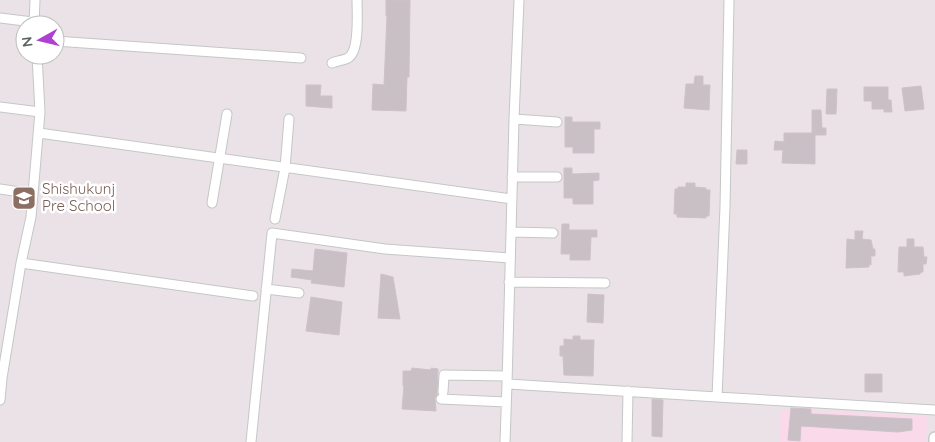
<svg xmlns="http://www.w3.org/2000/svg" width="935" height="442" viewBox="0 0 935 442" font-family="Quicksand,sans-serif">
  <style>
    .commercial { fill: #f9d9ea }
    .building { fill: #c8c0c5; stroke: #cfc1c9 }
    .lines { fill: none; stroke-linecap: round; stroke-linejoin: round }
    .street-casing { stroke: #c3c8c5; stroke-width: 11 }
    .secondary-casing { stroke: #c5ccc7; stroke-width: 14 }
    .street { stroke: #fff; stroke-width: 9 }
    .secondary { stroke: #fff; stroke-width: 11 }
    .labels { text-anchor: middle; stroke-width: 5; stroke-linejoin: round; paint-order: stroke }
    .education-label { font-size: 15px; fill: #785e54; stroke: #fff; text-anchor: start }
  </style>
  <rect width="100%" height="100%" fill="#ebe2e7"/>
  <path class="commercial" d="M781 409 927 416 926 442H779Z"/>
  <path class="building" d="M386 0H410L409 77H407L406 111 372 110 373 84 384 85 387 16H386Z
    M695 76H703V85H710L709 110 684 108 686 84H694Z
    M306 85H321L320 96H332V108L306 106Z
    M921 86 924 109 905 111 902 88Z
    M864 87H888V100H891L892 112H884V109H872V101H864Z
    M827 89H837L836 114H826Z
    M812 110H821L822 128H826V135H815V164L782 163 783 150H774L775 141 784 142V133H812Z
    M565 117H572V122H600V129H594V153H573V147H565Z
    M737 150H747V164H736Z
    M564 168H572V174L599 173V180L593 181V204H573V198H564Z
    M686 183H695V187L706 188V190H710L709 216H706V218L677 217V214H674L675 189H678V187H686Z
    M562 224H569V230H597V237H591L590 260H570V254H561Z
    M855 231H863L862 239 871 240 873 249H875V256H871V265L869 264V267L846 268 847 239 855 240Z
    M907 239H914V247H923L924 257H927L926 264H923V272H921L920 274 904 276V272H898L899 247H907Z
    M315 249 347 253 344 287 311 283 312 280 291 277 292 269 313 271Z
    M381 274 393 277 400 319 378 318Z
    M588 294 604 295 603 323 587 322Z
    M311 297 342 302 339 335 306 331Z
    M573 336H580V340H594L593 376 564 375 563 356H560V346H564V339L573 340Z
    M412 368 431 370V368L438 369 437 395 435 398 436 411 402 409 404 386H403V371H411Z
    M865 374H882V392H865Z
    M652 399 663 400 662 437 652 436Z
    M791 408 811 409V414L912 419V430L898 432 801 426 800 441 788 440Z"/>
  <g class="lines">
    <g class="street-casing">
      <path id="street" d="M519 0 514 119 507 384 717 397 725 207 729 0
        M0 18 33 22
        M34 25 35 0
        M55 41 301 58
        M332 63C337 61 344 60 348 58 360 51 357 13 357 0
        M0 107 40 112
        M514 119 557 122
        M39 133 512 199
        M512 177H557
        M0 189 33 194
        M212 203 227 114
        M275 219 285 168 289 119
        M511 232 553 233
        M21 263 253 296
        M509 282 605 283
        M266 289 299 293
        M443 392 444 375 507 376
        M717 397 935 410
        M441 399 506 402
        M0 400 2 378 21 263 31 217 40 112 37 55
        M251 442 272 233 385 249 510 258
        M505 442 507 384
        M627 442 628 391"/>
    </g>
    <g class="secondary-casing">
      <path id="secondary" d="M935 442V438"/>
    </g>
    <use href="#street" class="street"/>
    <use href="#secondary" class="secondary"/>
  </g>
  <defs>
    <g id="school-square" transform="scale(1.25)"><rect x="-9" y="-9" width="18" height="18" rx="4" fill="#8d6e63" stroke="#fff"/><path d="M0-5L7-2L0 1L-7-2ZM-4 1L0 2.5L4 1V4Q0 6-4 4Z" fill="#fff"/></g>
  </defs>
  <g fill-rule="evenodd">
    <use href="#school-square" x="24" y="198"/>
  </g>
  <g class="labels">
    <g class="education-label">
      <text x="42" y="194">Shishukunj<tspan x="42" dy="17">Pre School</tspan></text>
    </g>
  </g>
  <g transform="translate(40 40) rotate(262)"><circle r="24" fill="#ffffff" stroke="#bdbfbd"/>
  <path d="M0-4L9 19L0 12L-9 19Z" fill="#af41d2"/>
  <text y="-8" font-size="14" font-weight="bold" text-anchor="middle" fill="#5a605b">N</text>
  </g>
</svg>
